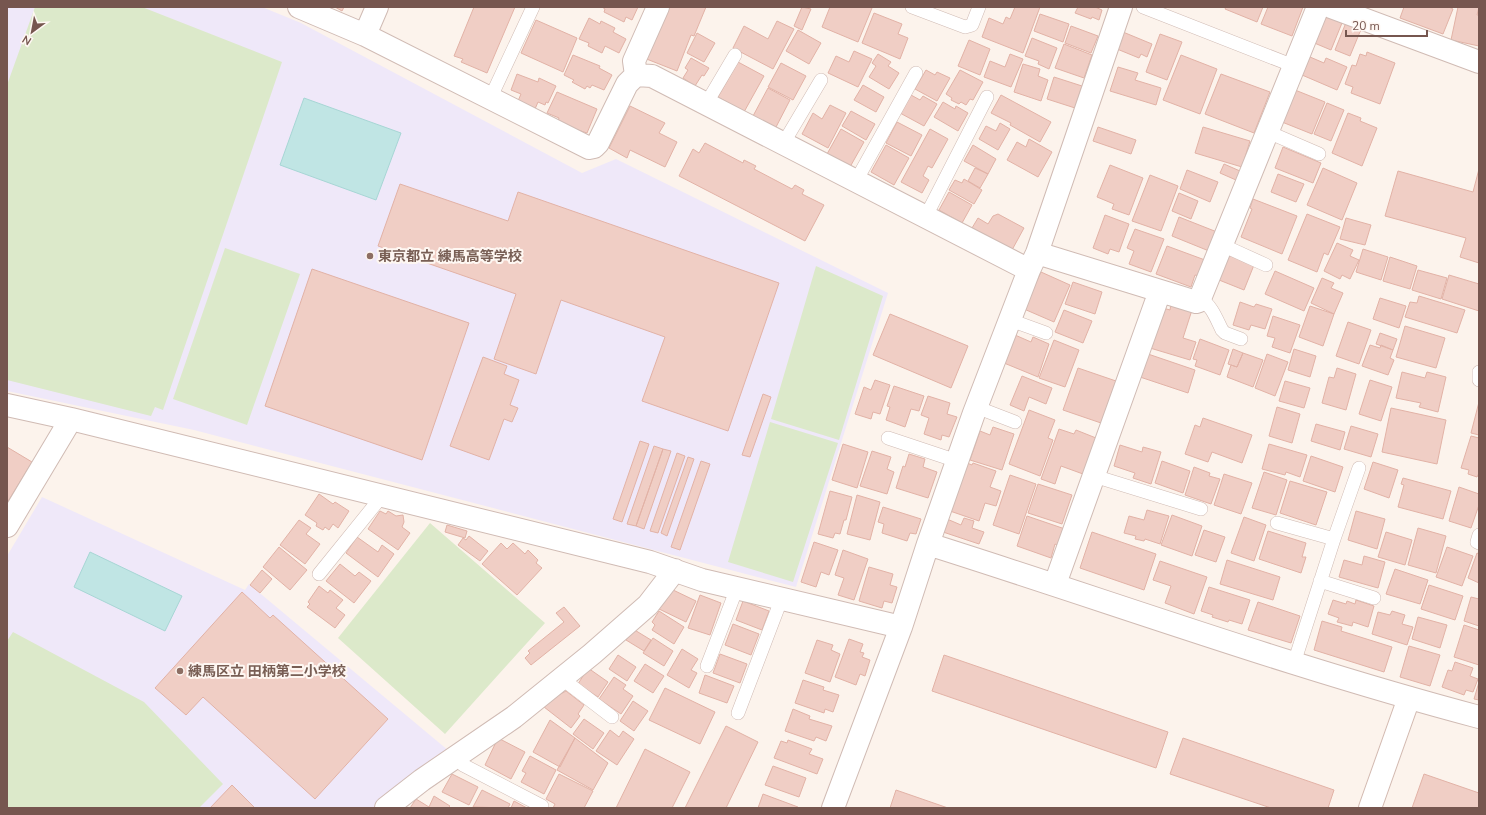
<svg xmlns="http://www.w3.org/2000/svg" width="1486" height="815" viewBox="0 0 1486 815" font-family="'Nunito Sans','Noto Sans JP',sans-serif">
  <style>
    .education { fill: #efe8f9 }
    .green { fill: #dce9ca }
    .water { fill: #c0e5e4; stroke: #a7d6d5 }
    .building { fill: #f0cec5; stroke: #e2b2a6 }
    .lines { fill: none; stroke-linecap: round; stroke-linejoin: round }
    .lane-casing { stroke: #d0bbb4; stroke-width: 14 }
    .street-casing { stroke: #d0bbb4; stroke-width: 24 }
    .secondary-casing { stroke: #d3bab1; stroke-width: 24 }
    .lane { stroke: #fff; stroke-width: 13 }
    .street { stroke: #fff; stroke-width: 22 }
    .secondary { stroke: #fff; stroke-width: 22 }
    .education-dot { fill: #8d6e63; stroke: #fef7f2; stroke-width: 1.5 }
    .labels { text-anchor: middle; stroke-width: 4; stroke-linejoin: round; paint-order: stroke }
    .education-label { font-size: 14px; font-weight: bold; fill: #785e54; stroke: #fef7f2; text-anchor: start }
  </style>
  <rect width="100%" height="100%" fill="#fcf3ec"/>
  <path class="education" d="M7 7H262L301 23 582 173 616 159 888 293 796 587 194 430 7 391Z
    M42 497 245 590 249 584 449 751 374 808H7V556Z"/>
  <path class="green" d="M35 7H142L282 62 163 410 155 407 151 416 7 380V85Z
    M225 248 300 274 247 425 173 399Z
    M816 266 883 296 839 440 771 419Z
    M770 422 838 443 793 582 728 562Z
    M430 523 545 623 445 734 338 638Z
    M13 632 144 702 223 784 199 808H7V641Z"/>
  <path class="water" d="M304 98 401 133 376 200 280 165Z
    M90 552 182 596 165 631 74 587Z"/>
  <path class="building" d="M335 7H344L342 11Z
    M474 7H515L487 73 461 62 463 59 454 56Z
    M602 7H638L632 20 626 17 624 22 604 12 605 9Z
    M665 7H706L694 36 691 35 677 71 644 58Z
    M802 7 811 9 802 30 794 26Z
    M830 7H868L872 8 858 42 822 27Z
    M1015 7H1040L1023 53 982 37 989 18 1003 24 1006 17 1010 19Z
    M1078 7H1095L1102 10 1099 20 1092 17 1091 19 1075 13Z
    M1226 7H1263L1257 22 1225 9Z
    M1268 7H1303L1292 36 1261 24Z
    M1404 7H1449L1453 9 1443 34 1400 18Z
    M1458 7H1479L1477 15H1479V46L1451 40Z
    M874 13 902 24 898 34 908 38 900 59 862 43Z
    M1040 14 1069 24 1063 42 1034 31Z
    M1323 15 1342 23 1331 50 1312 42Z
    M589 18 600 24 601 21 615 28 613 32 626 39 619 53 605 46 602 53 588 46 589 43 579 39Z
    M536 20 577 38 563 72 521 53Z
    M1347 20 1362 27 1350 56 1335 50Z
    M777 21 794 29 773 69 733 48 744 26 768 39Z
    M1071 26 1098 36 1091 53 1065 43Z
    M798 30 821 43 809 64 786 51Z
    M1123 32 1152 44 1147 57 1141 54 1139 58 1117 49Z
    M697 33 715 43 704 62 687 53Z
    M1160 34 1182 42 1167 80 1146 72Z
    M1032 38 1057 48 1049 69 1038 64 1039 61 1025 56Z
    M969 40 990 49 980 75 958 66Z
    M1064 44 1092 55 1084 78 1055 68Z
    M854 51 872 59 858 87 828 73 836 56 849 62Z
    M1367 52 1395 63 1380 104 1351 93 1353 87 1345 84 1352 65 1356 66 1360 54 1366 56Z
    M878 54 891 62 888 66 899 73 889 89 869 77 876 66 872 63Z
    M1010 54 1023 59 1011 87 984 77 990 61 1005 67Z
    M573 55 600 66 599 68 612 75 604 90 592 85 590 88 587 86 585 89 572 82 574 80 564 75Z
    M1181 55 1217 69 1200 114 1163 100Z
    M1310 57 1324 63 1326 58 1347 67 1337 90 1302 75Z
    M691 58 709 68 704 76 702 75 695 86 683 78 688 70 685 68Z
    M738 62 764 76 744 112 718 97Z
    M781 63 806 76 793 100 768 87Z
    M1023 64 1040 69 1038 76 1048 80 1041 101 1014 92Z
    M1118 67 1138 73 1135 80 1161 88 1156 105 1110 91Z
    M926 70 935 75 937 72 950 78 937 101 915 89Z
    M960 70 983 82 973 100 970 99 966 105 961 102 959 104 951 100 952 98 946 94Z
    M517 74 538 82 539 78 556 86 548 103 546 102 545 105 538 102 535 109 518 101 521 94 511 90Z
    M1221 74 1270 92 1254 133 1205 114Z
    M1054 77 1082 86 1075 108 1047 99Z
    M863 85 884 97 876 112 854 100Z
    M768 88 790 100 775 129 753 116Z
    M1295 90 1325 102 1312 134 1282 122Z
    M557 92 597 109 587 133 557 123 559 118 547 113Z
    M911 95 920 100 923 96 937 104 924 126 900 113Z
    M1001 95 1051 122 1040 142 1010 125 1011 123 991 113Z
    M943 102 955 109 956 106 968 113 958 131 934 117Z
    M1327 103 1344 110 1331 141 1314 134Z
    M830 105 846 113 828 148 802 134 813 113 822 119Z
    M630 106 665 123 659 133 677 142 665 167 630 150 627 158 609 148Z
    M851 111 875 124 866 140 842 126Z
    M1348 113 1361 118 1360 121 1377 128 1362 166 1332 153Z
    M897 122 922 135 911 156 886 143Z
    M1000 123 1010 129 998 150 979 139 986 126 996 131Z
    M1098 127 1136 140 1131 154 1093 141Z
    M1203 127 1250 141 1242 167 1195 153Z
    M841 129 864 142 850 167 827 154Z
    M930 129 948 139 932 168 928 166 923 176 929 180 922 193 901 182Z
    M1029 139 1052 152 1038 177 1007 160 1017 142 1026 147Z
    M705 143 743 163 744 160 756 166 754 169 792 189 795 185 804 190 802 194 824 205 805 241 679 176 693 149 699 153Z
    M886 145 909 158 894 185 871 172Z
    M973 145 996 159 988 174 964 161Z
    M1283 147 1321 163 1313 183 1275 168Z
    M1224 164 1240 171 1236 180 1220 173Z
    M1110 165 1143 178 1129 215 1112 209 1114 204 1097 197Z
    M975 168 988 174 980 188 968 181Z
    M1323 168 1357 183 1342 220 1307 205Z
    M1479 169V263L1460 257 1466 238 1385 216 1398 171 1473 192Z
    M1187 170 1218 182 1210 202 1180 189Z
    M1278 174 1304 184 1296 202 1271 192Z
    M1150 175 1178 186 1161 231 1132 221Z
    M964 179 982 190 974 204 949 190 955 180 962 183Z
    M400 184 508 221 518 192 779 283 728 431 642 401 665 337 561 300 536 374 494 359 516 294 378 246Z
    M949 192 972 205 962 223 939 210Z
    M1179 193 1198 201 1191 219 1172 211Z
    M1253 199 1297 216 1282 254 1241 237 1252 209 1250 208Z
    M998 214 1024 228 1012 250 972 228 978 218 988 224 993 216Z
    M1307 214 1340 227 1328 255 1324 253 1317 272 1288 260Z
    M1105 215 1129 224 1119 252 1110 249 1108 254 1093 248Z
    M1179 217 1217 232 1209 251 1172 236Z
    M1346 218 1371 225 1365 245 1340 239Z
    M1135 229 1164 239 1151 272 1129 264 1134 251 1127 248Z
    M1337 243 1353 250 1350 256 1359 260 1350 279 1342 275 1340 279 1324 271Z
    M1167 246 1205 260 1199 276 1195 275 1191 287 1156 274Z
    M1363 249 1388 257 1381 280 1356 272Z
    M1229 255 1254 265 1244 290 1219 280Z
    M1390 257 1417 266 1410 289 1383 281Z
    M312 269 469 323 422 460 265 406Z
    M1418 270 1447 278 1441 299 1412 290Z
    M1275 271 1314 288 1304 311 1265 294Z
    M1041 272 1070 285 1054 322 1024 309Z
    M1449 275 1479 284V311L1442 299Z
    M1322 278 1334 283 1331 288 1343 293 1334 314 1311 303Z
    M1073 282 1102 292 1095 314 1065 304Z
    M1419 296 1465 310 1457 333 1405 317 1410 302 1417 303Z
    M1380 298 1406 306 1399 328 1373 319Z
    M1240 302 1254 307 1256 304 1272 309 1265 329 1251 325 1249 330 1233 325Z
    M1171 304 1192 310 1183 338 1196 342 1190 360 1150 348 1163 308 1170 310Z
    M1310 306 1334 314 1323 346 1299 337Z
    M1064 310 1092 321 1083 343 1055 332Z
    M890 314 968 346 951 388 873 355Z
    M1273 316 1300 325 1290 353 1272 347 1275 338 1267 336Z
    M1348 322 1371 330 1359 364 1336 356Z
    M1405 326 1445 338 1436 368 1396 357Z
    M1380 333 1397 339 1393 350 1376 344Z
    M1015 335 1031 342 1033 337 1049 344 1038 377 1004 363Z
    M1200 339 1229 350 1220 375 1195 366 1197 360 1193 359Z
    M1054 340 1079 350 1065 387 1039 378Z
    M1370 345 1380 348 1381 345 1393 350 1390 358 1394 360 1388 375 1362 366Z
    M1233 349 1243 353 1237 367 1228 364Z
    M1294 349 1316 356 1310 377 1288 370Z
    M1243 353 1263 360 1253 387 1227 377 1231 365 1237 367Z
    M1148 354 1195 370 1188 393 1140 377Z
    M1267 354 1288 362 1275 396 1255 388Z
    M483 357 507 366 504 374 519 380 510 405 518 408 512 422 504 419 489 460 450 446Z
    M1078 368 1116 381 1101 423 1063 410Z
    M1337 368 1356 374 1346 410 1322 403 1329 377 1334 378Z
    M1402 372 1425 378 1427 372 1446 377 1438 412 1419 407 1421 403 1396 398Z
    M1022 376 1052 388 1046 404 1029 397 1024 411 1010 405Z
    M875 380 890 385 880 414 873 412 871 419 855 414 864 387 871 390Z
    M1370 380 1392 387 1381 421 1359 414Z
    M1285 381 1310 388 1304 408 1279 401Z
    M894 386 924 396 919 411 911 409 905 427 886 420 890 407 887 406Z
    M763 394 771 397 750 457 742 455Z
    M928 396 950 403 947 414 957 417 949 437 942 435 941 440 924 434 929 418 921 415Z
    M1479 402V435L1471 433Z
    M1277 407 1300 414 1292 443 1269 436Z
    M1391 408 1446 420 1437 464 1382 452Z
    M1029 410 1055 420 1048 438 1053 440 1040 476 1009 464Z
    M1203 418 1252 435 1242 463 1212 452 1208 462 1185 454 1195 425 1200 427Z
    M1316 424 1345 432 1340 450 1311 441Z
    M1351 426 1378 434 1371 457 1344 449Z
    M993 427 1014 434 1002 470 970 460 980 431 990 435Z
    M1059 429 1074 434 1076 430 1096 438 1083 474 1061 466 1055 484 1041 479Z
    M1471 436 1479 438V473L1477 477 1468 474 1469 470 1461 468Z
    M640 441 649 444 622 522 613 519Z
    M843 444 868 452 857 488 832 480Z
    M1269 444 1307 455 1300 477 1286 472 1285 475 1262 469Z
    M1120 445 1142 452 1143 447 1161 452 1151 484 1133 478 1135 473 1114 466Z
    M654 446 663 449 636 526 627 524Z
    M7 447 32 462 7 503Z
    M663 449 671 451 644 529 636 526Z
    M872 451 891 457 887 469 894 472 887 494 860 486Z
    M677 453 685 456 658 533 650 531Z
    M909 454 925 459 923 467 937 472 928 498 896 488 903 466 905 467Z
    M1311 456 1343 467 1335 492 1303 481Z
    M688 457 694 459 667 536 661 533Z
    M701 461 710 464 680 550 671 547Z
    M1162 461 1190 471 1183 493 1155 483Z
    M1373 462 1398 470 1389 498 1364 489Z
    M967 463 972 465 973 463 996 471 990 487 1001 491 996 506 985 503 979 521 950 511Z
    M1194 467 1210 473 1209 476 1220 479 1211 504 1185 495Z
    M1264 472 1287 480 1276 515 1252 508Z
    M1224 474 1252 483 1241 514 1214 505Z
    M1010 475 1036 484 1019 534 993 525Z
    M1403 478 1451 491 1443 519 1398 507 1404 485 1401 484Z
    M1290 481 1327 492 1316 525 1280 513Z
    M1038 484 1072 495 1062 524 1028 513Z
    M1459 487 1479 494V505L1471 528 1449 521Z
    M830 491 852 497 846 520H844L840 534 835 533 833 538 818 534Z
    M319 494 333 504 335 502 349 511 338 528 333 524 329 530 325 527 323 530 316 526 317 523 305 515Z
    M857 495 880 502 870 540 847 534Z
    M883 507 921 519 916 534 910 533 907 541 882 533 884 524 878 522Z
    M1147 510 1169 516 1160 544 1145 539 1144 541 1135 539 1136 536 1124 533 1129 516 1144 520Z
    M380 511 386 514 388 511 396 516 403 515 404 522 402 527 410 533 398 550 368 529Z
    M1356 511 1385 519 1377 549 1348 540Z
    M1172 515 1202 526 1192 556 1161 545Z
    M1027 516 1065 529 1059 546 1055 544 1051 558 1017 546Z
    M1244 517 1266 525 1254 561 1231 553Z
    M964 518 974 521 972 528 984 532 979 544 943 532 947 519 961 525Z
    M299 520 311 528 306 534 320 544 305 564 280 545Z
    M447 525 467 531 465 538 445 532Z
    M1418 528 1446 536 1436 573 1408 565Z
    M1204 530 1225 537 1216 562 1195 555Z
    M1268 531 1306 543 1302 557H1306L1301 573 1259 559Z
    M1092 532 1156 554 1144 590 1080 568Z
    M1386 532 1412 540 1405 565 1378 557Z
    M469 536 488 551 480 561 458 545 463 538 466 540Z
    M357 537 378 552 382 545 394 554 378 577 346 553Z
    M814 542 838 550 829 575 821 572 816 587 801 582Z
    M501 543 507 549 513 543 525 554 528 550 538 560 536 563 542 568 517 595 482 564Z
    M279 547 307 570 290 590 263 567Z
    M1447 547 1473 556 1462 586 1436 577Z
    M843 550 868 559 854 600 838 595 844 578 835 575Z
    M1477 553 1479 554V583L1468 578Z
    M1364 556 1385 562 1378 588 1339 577 1344 560 1362 565Z
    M1227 560 1280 577 1273 600 1220 584Z
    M1160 561 1207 577 1194 614 1165 603 1171 586 1153 580Z
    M340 564 355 576 359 572 371 581 354 603 326 581Z
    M869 567 893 574 890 585 897 587 892 603 884 601 882 608 859 601Z
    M1395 569 1428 580 1420 604 1386 594Z
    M262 570 272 579 260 593 250 585Z
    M1429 585 1463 596 1455 620 1421 609Z
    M319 586 328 593 330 590 343 600 336 608 345 615 335 628 307 607 310 604 308 602Z
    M1209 587 1250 600 1242 624 1229 620 1228 622 1212 617 1213 615 1201 611Z
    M671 589 696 601 686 622 657 608Z
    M242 592 270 618 273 615 388 719 315 799 203 697 186 715 155 688Z
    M700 595 721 603 710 635 688 628Z
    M1471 597 1479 599V626L1464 621Z
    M1333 600 1346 604 1347 601 1355 604 1356 600 1374 606 1368 627 1353 622 1352 626 1337 622 1339 618 1328 614Z
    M743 601 769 611 762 630 736 620Z
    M1258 602 1300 616 1291 643 1248 630Z
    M564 607 580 626 531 665 525 658 530 653 528 651 564 622 556 613Z
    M659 611 684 627 674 644 652 630 655 625 652 622Z
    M1392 611 1405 615 1402 624 1413 627 1407 645 1372 634 1378 612 1390 615Z
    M1418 617 1447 625 1440 648 1412 639Z
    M1322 621 1342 627 1341 631 1392 647 1384 672 1314 650Z
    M733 624 759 634 751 655 725 645Z
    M1464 625 1479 630V665L1454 657Z
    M633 629 651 640 644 651 626 640Z
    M653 638 673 651 664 666 643 653Z
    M849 639 863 644 860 652 864 653 862 657 870 660 865 676 860 674 856 685 835 677Z
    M817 640 833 645 831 650 840 654 830 682 805 673Z
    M1409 646 1440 655 1430 686 1400 677Z
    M682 649 698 659 691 670 697 673 689 688 667 675Z
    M720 654 747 664 740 683 713 673Z
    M618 655 636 667 627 681 609 669Z
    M944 655 1168 732 1156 768 932 691Z
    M1455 662 1473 668 1470 676 1478 679 1473 692 1466 690 1464 695 1442 687 1448 670 1452 671Z
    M645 664 664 676 653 693 634 681Z
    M588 668 608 682 598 697 578 684Z
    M705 675 734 686 727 703 699 693Z
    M614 677 626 685 623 689 633 696 621 714 599 699Z
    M803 680 824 687 823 690 839 695 833 712 825 709 824 713 795 703Z
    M1479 682V700L1474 699Z
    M665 688 715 712 700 744 649 720Z
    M566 691 584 705 578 714 580 716 571 728 544 707 555 697Z
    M633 701 648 711 634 731 620 721Z
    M793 709 810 716 809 719 832 726 826 741 816 737 814 741 785 731Z
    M584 719 604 733 593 749 573 734Z
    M550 720 575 738 560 767 533 752Z
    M726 726 758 742 726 808H685Z
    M610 730 619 737 623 731 634 739 617 765 596 751Z
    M498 738 525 752 511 779 485 765Z
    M575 738 608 763 593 790 557 770Z
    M1183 738 1334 790 1328 808H1271L1170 774Z
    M788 740 812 749 809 754 823 759 817 774 774 758 781 741 787 743Z
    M645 749 690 772 672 808H616Z
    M530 756 556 770 544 794 521 782 526 773 522 771Z
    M773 766 806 778 799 797 765 785Z
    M452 774 478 787 469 805 442 792Z
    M559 774 593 791 584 808H553L555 804 546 799Z
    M1424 774 1479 793V808H1412Z
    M232 785 255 808H210Z
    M482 790 510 804 508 808 473 807Z
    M896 790 948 808H890Z
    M763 794 798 807 797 808H758Z
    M434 796 450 806 448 808H410L416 799 429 807Z
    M514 801 527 808H511Z"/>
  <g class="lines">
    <g class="lane-casing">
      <path id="lane" d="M912 7 965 27 972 25 979 7
        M1143 7 1294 66
        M490 99 533 7
        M706 104 735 55
        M1268 132 1319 154
        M783 144 821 80
        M856 181 916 73
        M926 216 987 97
        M1222 245 1266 265
        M1200 298C1212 306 1216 318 1222 330L1225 333 1241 339
        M1010 320 1046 333
        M1479 372V380
        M976 407 1015 422
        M888 438 957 461
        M1094 476 1201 509
        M1277 523 1334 539
        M1479 535 1477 542 1479 543
        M319 574 382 496
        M1320 581 1374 598
        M1294 663 1334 539 1359 468
        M707 666 737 588
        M563 677 569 684 612 717
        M738 713 778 608 781 598
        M457 756 463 765 542 806"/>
    </g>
    <g class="street-casing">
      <path id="street" d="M299 7 365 35 589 148 594 147 598 143 627 84 636 75 652 76 1029 270
        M1331 7 1479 62
        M365 35 377 7
        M636 75 634 61 658 7
        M1037 253 1196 302 1199 301 1318 7
        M7 405 71 419 650 562 702 580 901 627 928 544C1112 602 1293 668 1479 717
        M7 526 71 419
        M928 544 974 413 1029 270 1037 253 1121 7
        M1055 584 1160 291
        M386 808 422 780 514 717 592 654 648 605 675 570
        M833 808 901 627"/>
    </g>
    <g class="secondary-casing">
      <path id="secondary" d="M1370 808 1409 698"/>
    </g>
    <use href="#lane" class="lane"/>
    <use href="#street" class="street"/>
    <use href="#secondary" class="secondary"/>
  </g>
  <g class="education-dot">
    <circle cx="370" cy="256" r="4"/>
    <circle cx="180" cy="671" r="4"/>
  </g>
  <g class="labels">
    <g class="education-label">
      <text x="378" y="261">東京都立 練馬高等学校</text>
      <text x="188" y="676">練馬区立 田柄第二小学校</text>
    </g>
  </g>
  <rect width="1486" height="815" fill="none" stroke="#76564f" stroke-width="16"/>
  <g transform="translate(32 32) rotate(212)" stroke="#fef7f2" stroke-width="3" paint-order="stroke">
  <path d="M0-3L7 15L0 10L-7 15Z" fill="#76564f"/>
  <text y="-6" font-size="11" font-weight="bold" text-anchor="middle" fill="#76564f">N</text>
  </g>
  <path d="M1346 30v6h81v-6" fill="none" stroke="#76564f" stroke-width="2"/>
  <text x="1352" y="30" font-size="12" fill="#76564f" stroke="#fef7f2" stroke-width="3" paint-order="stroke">20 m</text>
</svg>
